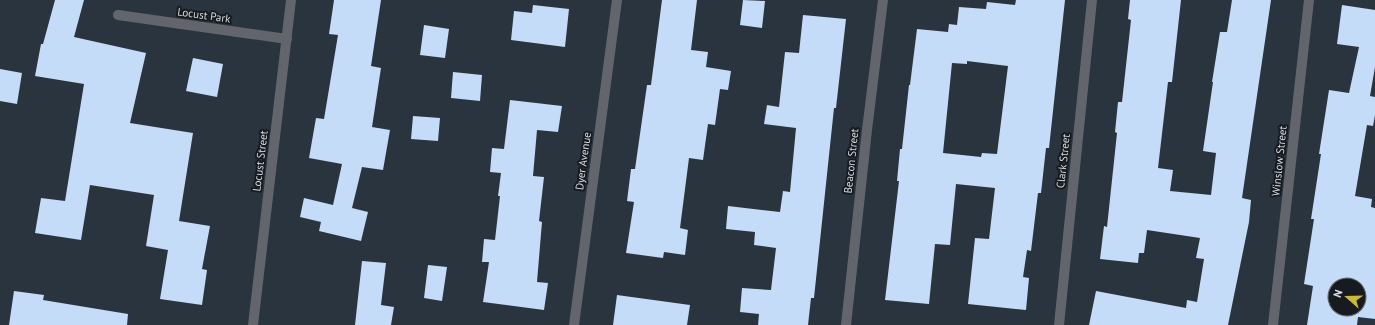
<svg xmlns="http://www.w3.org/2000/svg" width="1375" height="325" viewBox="0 0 1375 325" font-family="'PT Sans',sans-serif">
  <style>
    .building { fill: #c4dcf8; fill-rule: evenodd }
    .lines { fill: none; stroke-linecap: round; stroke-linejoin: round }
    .minor { stroke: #62666c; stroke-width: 10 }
    .labels { text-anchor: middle; stroke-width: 4; stroke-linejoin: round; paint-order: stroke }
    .street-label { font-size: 11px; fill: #d6dce3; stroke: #171b20 }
  </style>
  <rect width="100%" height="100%" fill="#2a343e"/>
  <path class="building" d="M55 0H84L74 37 146 53 130 123 193 133 179 221 210 226 202 269 207 270 202 305 160 299 168 250 146 246 154 195 90 185 81 240 35 233 41 198 65 201 84 84 35 76 41 44H43Z
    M334 0H381L371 66 381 68 372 127 390 130 383 170 362 167 352 208 368 212 361 241 319 231 321 222 300 217 304 198 333 205 342 164 309 158 316 118 324 119 338 35 329 34Z
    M662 0H697L691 50 708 52 706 67 731 71 728 90 720 89 715 125 708 124 703 160 689 158 680 228 688 230 685 255 664 252 663 258 626 253 634 202 627 201 631 169H635L647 85H651Z
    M743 0 765 1 762 28 740 25Z
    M1016 0H1065L1049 148H1046L1041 193H1038L1031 251 1027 250 1023 277 1029 278 1026 310 968 304 975 238 989 239 995 188 956 184 950 245 935 244 929 304 885 300 899 181H897L900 149H902L909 85H910L917 29 948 32 949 24 957 25 959 7 986 9 987 2 1015 5ZM967 61 1008 66 997 154 982 153 981 157 943 153 952 63 967 64Z
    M1130 0H1181L1172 82H1168L1158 168 1173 170 1170 191 1211 195 1216 153 1203 151 1213 82H1212L1220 32H1227L1232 0H1271L1242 198 1251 200 1249 222 1228 325H1089L1096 291 1186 308 1187 300 1197 302 1204 259 1196 258 1200 238 1147 230 1144 253H1139L1138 263 1100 259 1104 226 1107 227 1117 133 1115 132 1118 102H1122L1131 20 1128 19Z
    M533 5 569 9 565 47 511 40 514 11 532 13Z
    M1342 5 1375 10V67L1370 96 1375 97V115L1373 126 1367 125 1355 196 1372 199 1371 207 1375 208V319L1358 317 1357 325H1307L1313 286 1304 284 1314 219H1311L1321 154H1319L1329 90 1349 93 1359 47 1337 44ZM1335 285H1359V309H1335Z
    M803 15 846 19 836 108H834L814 298H811L808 325H758L759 314 740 312 742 288 771 290 776 248 754 245 755 232 726 229 728 206 780 212 783 191 790 192 796 128 764 124 767 105 779 107 785 52 799 53Z
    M424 25 449 29 445 58 420 55Z
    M193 58 223 64 217 97 186 91Z
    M0 69 22 73 17 104 0 101Z
    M453 72 482 75 480 101 451 98Z
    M510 100 562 106 558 132 537 130 533 176 544 177 539 221 542 222 537 282 548 283 544 310 483 302 489 262H482L484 239 495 240 500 196H498L501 173 490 172 492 148 504 149Z
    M413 116 440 118 438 141 411 139Z
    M362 261 386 263 381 305 394 307 391 325H355Z
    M428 265 447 267 442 301 424 298Z
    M14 291 44 295 43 300 128 314 127 325H9Z
    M617 295 690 305 687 325H613Z"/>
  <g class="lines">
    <path class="minor" d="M118 15 287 39
      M253 325 291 0
      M574 325 617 0
      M846 325 867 130 883 0
      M1059 325 1092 0
      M1273 325 1309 0"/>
  </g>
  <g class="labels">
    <g class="street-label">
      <text transform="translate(204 15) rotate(8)" y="4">Locust Park</text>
      <text transform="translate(260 161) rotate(-83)" y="4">Locust Street</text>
      <text transform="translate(583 161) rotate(-82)" y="4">Dyer Avenue</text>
      <text transform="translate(851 161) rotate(-84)" y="4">Beacon Street</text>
      <text transform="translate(1063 161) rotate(-84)" y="4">Clark Street</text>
      <text transform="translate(1279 161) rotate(-84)" y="4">Winslow Street</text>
    </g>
  </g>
  <g transform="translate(1347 297) rotate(290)"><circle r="19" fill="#171b20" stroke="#63686e"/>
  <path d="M0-3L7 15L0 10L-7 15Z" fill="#cbba39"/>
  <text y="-6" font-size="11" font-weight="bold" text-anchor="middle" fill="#d6dce3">N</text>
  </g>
</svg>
